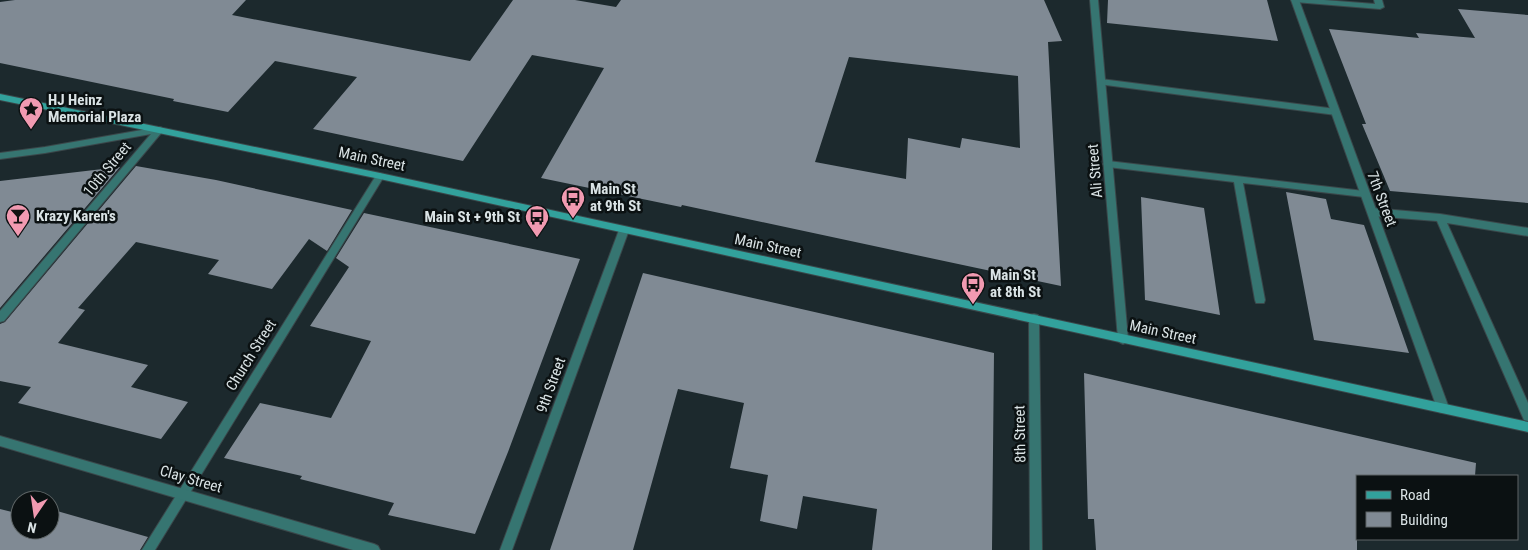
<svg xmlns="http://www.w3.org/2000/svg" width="1528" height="550" viewBox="0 0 1528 550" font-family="'Roboto Condensed',sans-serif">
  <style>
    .building { fill: #808a94; fill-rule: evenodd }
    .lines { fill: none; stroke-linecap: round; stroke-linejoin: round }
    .service-casing { stroke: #3a474a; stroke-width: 2 }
    .minor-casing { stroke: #3a474a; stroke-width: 2 }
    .tertiary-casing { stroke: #3a474a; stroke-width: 2 }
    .secondary-casing { stroke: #3a474a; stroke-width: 2 }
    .service { fill: #367571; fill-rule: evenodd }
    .minor { fill: #367571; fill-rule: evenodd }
    .tertiary { fill: #367571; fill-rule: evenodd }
    .secondary { fill: #32a19c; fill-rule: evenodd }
    .labels { text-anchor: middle; stroke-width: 5; stroke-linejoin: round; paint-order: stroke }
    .poi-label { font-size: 15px; font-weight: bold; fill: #dae3e5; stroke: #0b1112; text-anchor: start }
    .street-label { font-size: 15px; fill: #dae3e5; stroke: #0b1112 }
  </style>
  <rect width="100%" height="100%" fill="#1c292d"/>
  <path class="building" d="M15 0H246L232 15 470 61 513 0H575L616 7 621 0H1044L1062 41 1048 42 1061 286 682 205 681 207 541 178 604 68 532 55 463 161 313 129 357 77 275 61 228 112 173 101 174 99 0 63V2ZM849 57 1018 76 1020 148 962 138 960 148 908 138 906 179 815 162Z
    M1108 0H1267L1278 41 1107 23Z
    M1458 9 1528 15V203L1390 191 1362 124H1366L1329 29 1419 38 1416 33 1475 38Z
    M136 166 216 180 352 210 327 251 309 239 272 289 208 274 219 260 136 242 78 308 85 310 58 343 148 365 131 387 188 402 161 439 18 403 31 387 0 381V324L5 322Z
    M120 167 0 308V181Z
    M1286 192 1326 199 1331 219 1364 225 1409 353 1314 340Z
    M1141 197 1204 208 1220 315 1145 300Z
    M364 213 580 259 508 452 475 534 388 515 394 503 300 479 302 476 224 458 260 403 331 418 371 341 310 326 349 267 336 258Z
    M643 273 994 353 992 550H872L877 509 803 496 797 529 760 521 768 475 730 468 744 403 678 389 633 550H550Z
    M1084 373 1476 463 1475 476H1357V550H1096L1094 519H1088Z
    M0 509 20 514V530H50V509L148 537 140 550H0Z"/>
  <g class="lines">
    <g class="service-casing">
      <path id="service" d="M1291 0H1324L1375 4 1374 0H1382L1384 7 1380 9 1295 2Z
        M1101 79 1336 109 1340 112 1336 115 1098 84 1097 82Z
        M1108 161 1364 191 1369 194 1364 197 1243 183 1265 300 1264 303H1256L1255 300 1234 182 1108 167 1103 164Z
        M1372 208 1440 214 1528 228V236L1447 223 1528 403V421L1524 420 1437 221 1372 216 1367 212Z"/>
    </g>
    <g class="minor-casing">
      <path id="minor" d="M1090 0H1098L1128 339 1127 342 1123 344 1119 342 1118 339Z
        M1291 0H1299L1449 408 1447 412 1443 413 1439 412 1437 408Z
        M159 127 162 128 163 130 162 132 4 321 0 322V311L156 128Z
        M380 173 385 176 383 178 155 550H142L377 174Z
        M624 226 629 230 512 550H500L619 230Z"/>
    </g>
    <g class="tertiary-casing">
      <path id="tertiary" d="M159 127 162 128 163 130 162 132 45 153 0 159V153L45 147Z
        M1034 314 1038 315 1039 318 1042 550H1030L1029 318 1030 315Z
        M0 436 374 544 378 546 380 550H353L0 446Z"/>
    </g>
    <g class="secondary-casing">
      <path id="secondary" d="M0 94 380 173 1528 422V432L380 179 0 100Z"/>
    </g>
    <use href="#service" class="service"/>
    <use href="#minor" class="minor"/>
    <use href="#tertiary" class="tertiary"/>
    <use href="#secondary" class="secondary"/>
  </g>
  <defs>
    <g id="sight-pin" transform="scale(1.25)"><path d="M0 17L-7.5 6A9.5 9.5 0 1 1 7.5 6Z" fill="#f19ab1" stroke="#0b1112"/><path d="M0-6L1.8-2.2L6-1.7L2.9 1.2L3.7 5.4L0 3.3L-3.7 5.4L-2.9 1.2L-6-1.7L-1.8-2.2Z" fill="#111"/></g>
    <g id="bus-pin" transform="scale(1.25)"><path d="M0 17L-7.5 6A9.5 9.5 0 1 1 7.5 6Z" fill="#f19ab1" stroke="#0b1112"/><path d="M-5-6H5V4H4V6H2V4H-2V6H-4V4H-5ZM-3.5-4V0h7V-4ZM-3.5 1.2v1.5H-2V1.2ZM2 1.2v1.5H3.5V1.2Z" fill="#111"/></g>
    <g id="bar-pin" transform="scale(1.25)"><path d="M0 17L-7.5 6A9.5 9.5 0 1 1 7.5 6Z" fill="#f19ab1" stroke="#0b1112"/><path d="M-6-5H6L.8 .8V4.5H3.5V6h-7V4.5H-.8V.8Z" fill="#111"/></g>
  </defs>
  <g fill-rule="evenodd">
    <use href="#sight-pin" x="31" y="109"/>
    <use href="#bus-pin" x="573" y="198"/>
    <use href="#bar-pin" x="18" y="216"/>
    <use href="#bus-pin" x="537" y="217"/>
    <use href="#bus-pin" x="973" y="284"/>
  </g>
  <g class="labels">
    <g class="poi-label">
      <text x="48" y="105">HJ Heinz<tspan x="48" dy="17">Memorial Plaza</tspan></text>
      <text x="590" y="194">Main St<tspan x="590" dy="17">at 9th St</tspan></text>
      <text x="36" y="221">Krazy Karen's</text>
      <text x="520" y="222" text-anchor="end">Main St + 9th St</text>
      <text x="990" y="280">Main St<tspan x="990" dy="17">at 8th St</tspan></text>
    </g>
    <g class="street-label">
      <text transform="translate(372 159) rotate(12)" y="5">Main Street</text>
      <text transform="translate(107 169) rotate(-50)" y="5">10th Street</text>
      <text transform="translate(1095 171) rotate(-95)" y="5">Ali Street</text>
      <text transform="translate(1382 199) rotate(69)" y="5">7th Street</text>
      <text transform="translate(768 246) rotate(12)" y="5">Main Street</text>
      <text transform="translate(1163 332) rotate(12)" y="5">Main Street</text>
      <text transform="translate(251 355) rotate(-58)" y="5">Church Street</text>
      <text transform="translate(551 385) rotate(-70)" y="5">9th Street</text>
      <text transform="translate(1020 434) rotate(-91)" y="5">8th Street</text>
      <text transform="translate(191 479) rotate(16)" y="5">Clay Street</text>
    </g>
  </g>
  <rect x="1356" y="475" width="162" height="65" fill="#0b1112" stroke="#5e6566"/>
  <rect x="1366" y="491" width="25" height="8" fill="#32a19c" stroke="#5e6566"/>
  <text x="1400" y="500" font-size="15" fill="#dae3e5">Road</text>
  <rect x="1366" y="512" width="25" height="15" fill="#808a94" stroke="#5e6566"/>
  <text x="1400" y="525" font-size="15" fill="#dae3e5">Building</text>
  <g transform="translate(35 515) rotate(193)"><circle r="24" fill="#0b1112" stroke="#5e6566"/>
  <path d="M0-4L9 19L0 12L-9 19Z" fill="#f19ab1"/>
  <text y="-8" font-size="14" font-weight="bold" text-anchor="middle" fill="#dae3e5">N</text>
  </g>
</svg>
